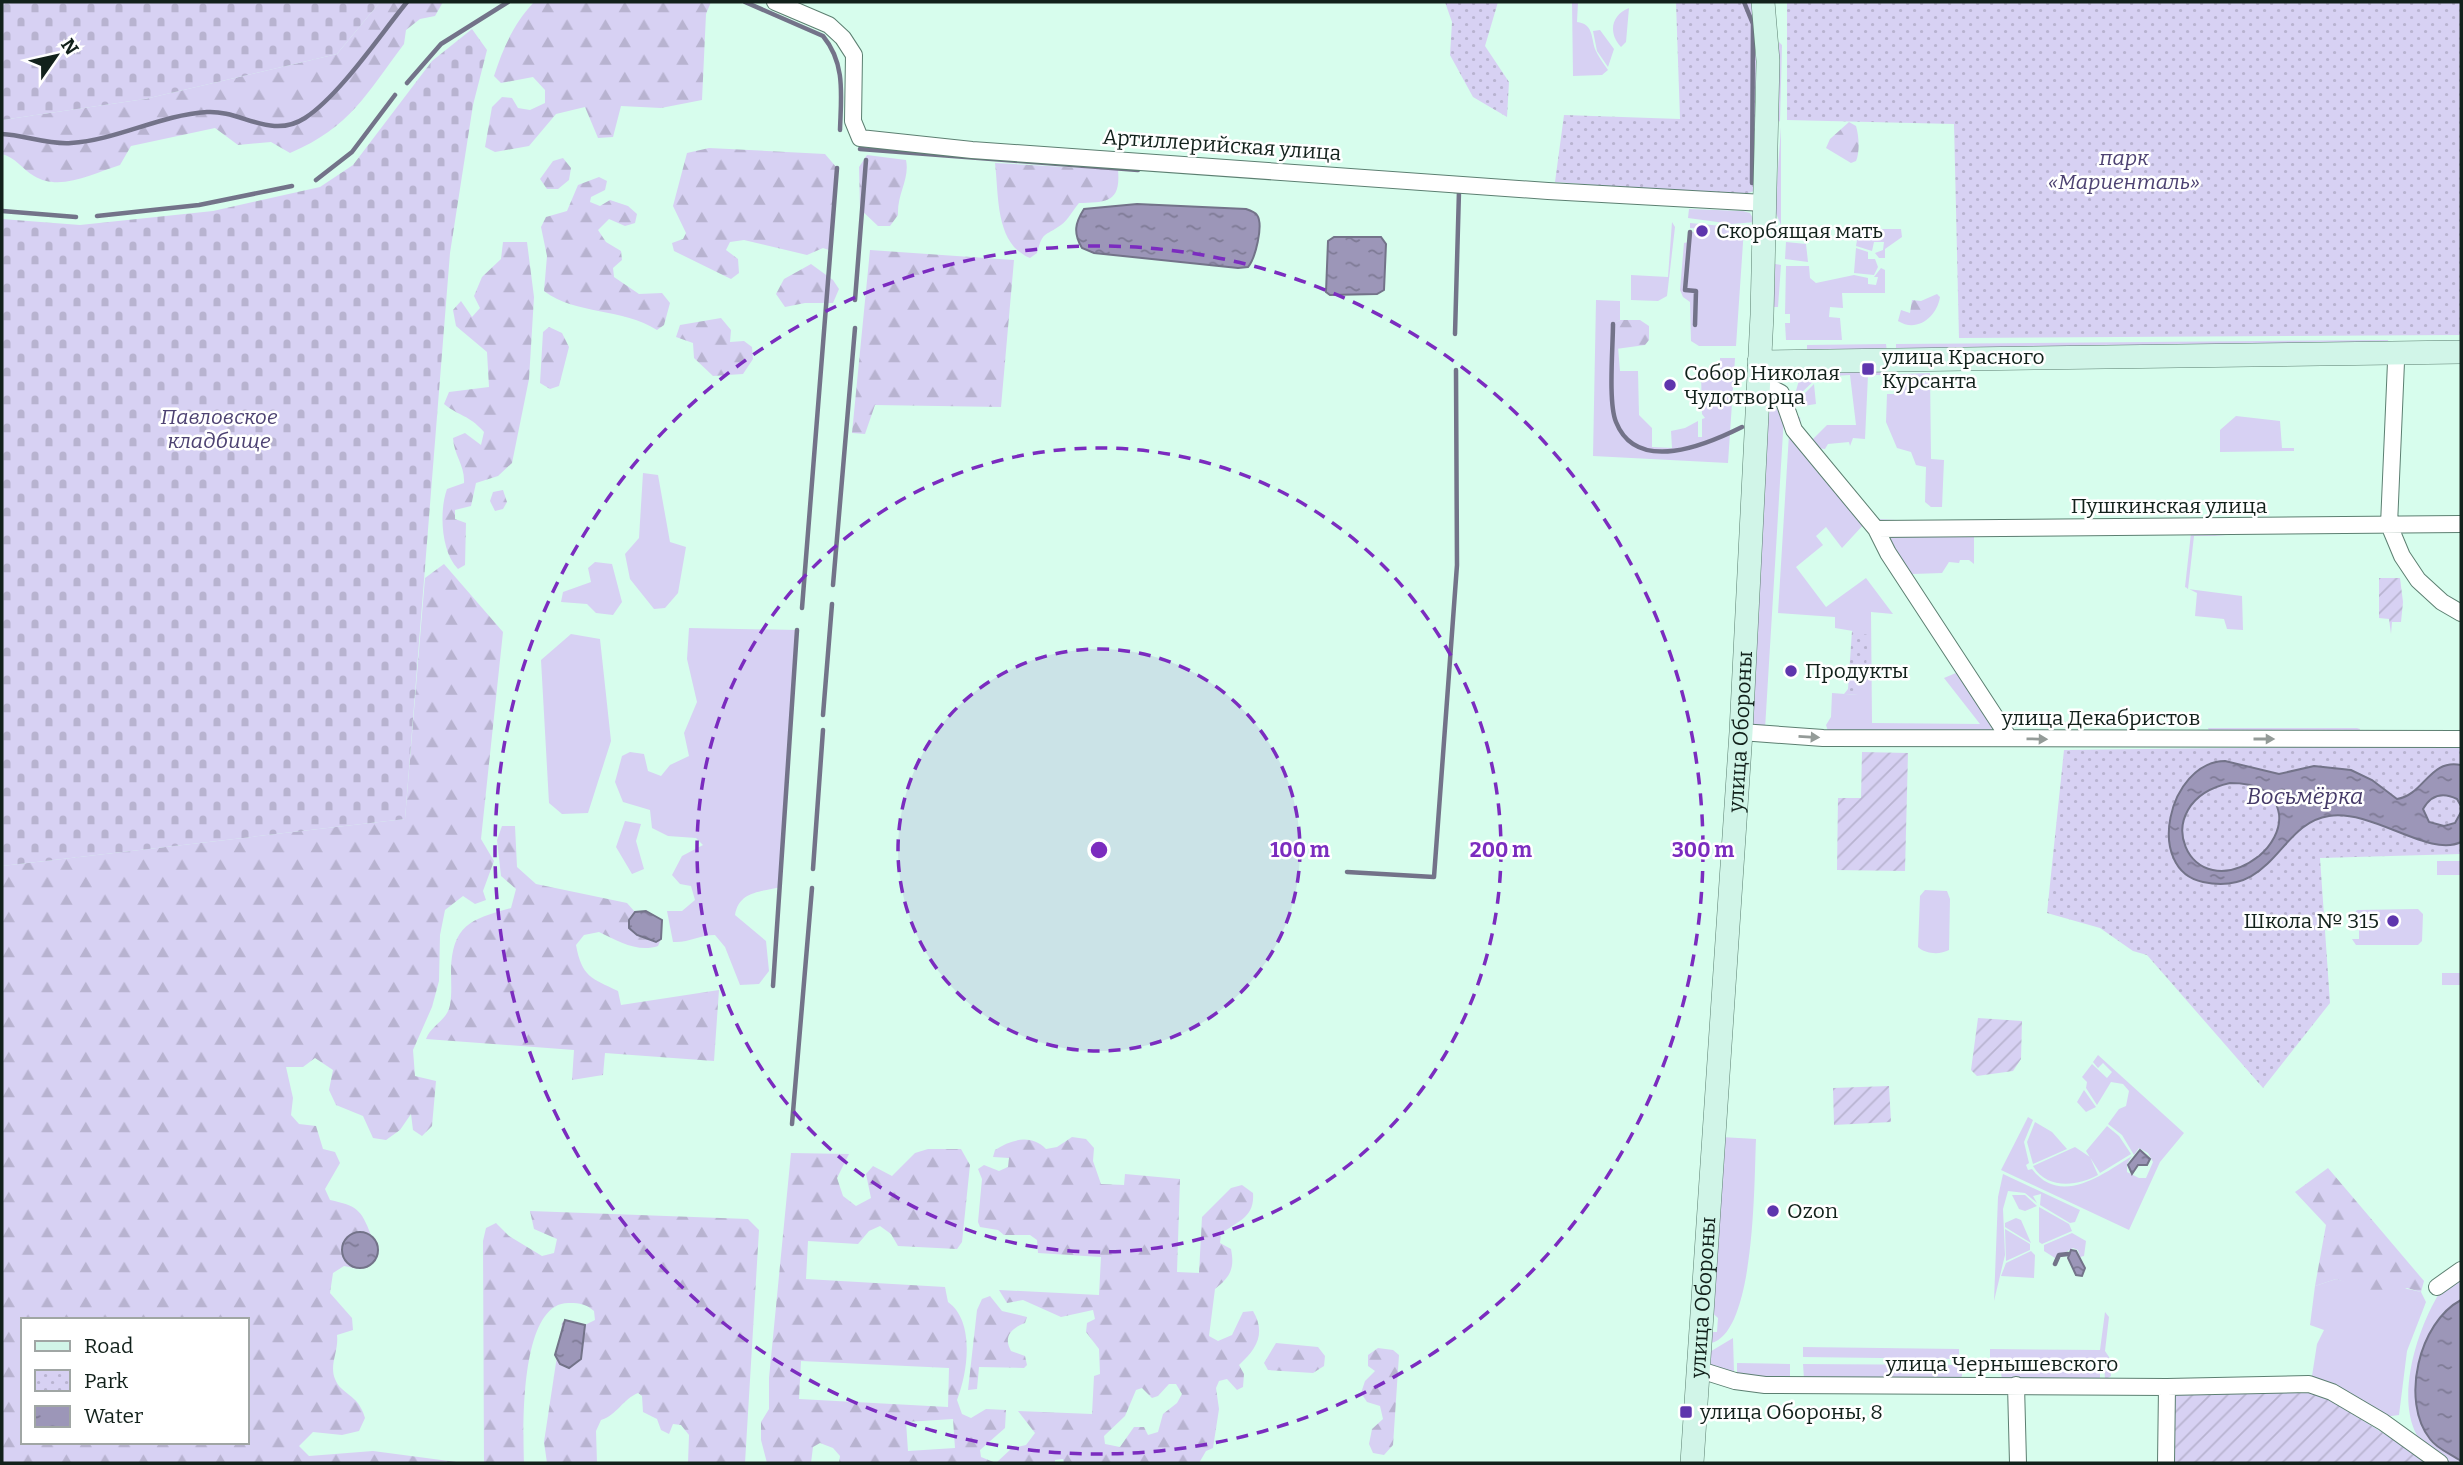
<svg xmlns="http://www.w3.org/2000/svg" width="2463" height="1465" viewBox="0 0 2463 1465" font-family="Bitter,serif">
  <style>
    .grass { fill: #d7d1f3 }
    .forest { fill: url(#forest-firs); fill-rule: evenodd }
    .cemetery { fill: url(#cemetery-stones) }
    .park { fill: url(#park-dots) }
    .garden { fill: url(#garden-furrows) }
    .water { fill: url(#water-ripples); stroke: #737389; stroke-width: 2; fill-rule: evenodd }
    .lines { fill: none; stroke-linecap: round; stroke-linejoin: round }
    .stream { stroke: #737389; stroke-width: 4.5 }
    .street-casing { stroke: #5c7f71; stroke-width: 18 }
    .secondary-casing { stroke: #5c7f71; stroke-width: 24 }
    .street { stroke: #fff; stroke-width: 16 }
    .secondary { stroke: #d1f5e8; stroke-width: 23 }
    .oneway { fill: #949b98 }
    .ring { fill: none; stroke: #7b2cbf; stroke-width: 3.5; stroke-dasharray: 12 9 }
    .poi-dot { fill: #5e35ad; stroke: #fff; stroke-width: 2.5 }
    .labels { text-anchor: middle; stroke-width: 5; stroke-linejoin: round; paint-order: stroke }
    .street-label { font-size: 21px; fill: #12211b; stroke: #fff }
    .park-label { font-size: 21px; font-style: italic; fill: #4d4272; stroke: #fff }
    .poi-label { font-size: 21px; fill: #12211b; stroke: #fff; text-anchor: start }
    .water-label { font-size: 23px; font-style: italic; fill: #453a68; stroke: #fff }
    .centre { fill: #7b2cbf; stroke: #fff; stroke-width: 3.5 }
    .ring-label { font-size: 21px; text-anchor: middle; font-weight: bold; fill: #7b2cbf; stroke: #fff; stroke-width: 5; stroke-linejoin: round; paint-order: stroke }
  </style>
  <defs>
    <pattern id="forest-firs" width="22" height="20" patternUnits="userSpaceOnUse" patternTransform="scale(1.75)"><rect width="22" height="20" fill="#d7d1f3"/><path d="M5 1l3.5 6h-7zM16 11l3.5 6h-7z" fill="#b8b3d0"/></pattern>
    <pattern id="cemetery-stones" width="16" height="16" patternUnits="userSpaceOnUse" patternTransform="scale(1.75)"><rect width="16" height="16" fill="#d7d1f3"/><path d="M2 7V4a2 2 0 0 1 4 0v3zM10 15v-3a2 2 0 0 1 4 0v3z" fill="#b8b3d0"/></pattern>
    <pattern id="park-dots" width="8" height="8" patternUnits="userSpaceOnUse" patternTransform="scale(1.75)"><rect width="8" height="8" fill="#d7d1f3"/><path d="M2 2h.1M6 6h.1" fill="none" stroke="#b8b3d0" stroke-width="1.8" stroke-linecap="round"/></pattern>
    <pattern id="garden-furrows" width="10" height="10" patternUnits="userSpaceOnUse" patternTransform="scale(1.75)"><rect width="10" height="10" fill="#d7d1f3"/><path d="M-1 1l2-2M0 10L10 0M9 11l2-2" fill="none" stroke="#b8b3d0"/></pattern>
    <pattern id="water-ripples" width="26" height="14" patternUnits="userSpaceOnUse" patternTransform="scale(1.75)"><rect width="26" height="14" fill="#9c96b8"/><path d="M2 4q2-2 4 0t4 0M15 11q2-2 4 0t4 0" fill="none" stroke="#7e7a95"/></pattern>
  </defs>
  <rect width="100%" height="100%" fill="#d7fded"/>
  <path class="grass" d="M1572 2H1578L1577 22C1593 24 1591 36 1595 49 1598 56 1603 63 1608 70L1602 75 1573 76Z
    M1629 8 1626 42 1621 47C1608 33 1611 15 1629 8Z
    M1600 30 1614 49 1608 67 1597 51 1593 31Z
    M1779 42 1782 45 1780 122 1775 116Z
    M1781 127V225L1775 211Z
    M1689 209 1743 211 1750 213 1755 222 1732 224 1688 218Z
    M1672 222 1675 227 1667 296 1658 301 1631 300V275L1668 277Z
    M1690 223 1744 228 1736 346H1699L1691 341 1690 302 1683 297 1680 290 1684 243 1689 242 1690 232 1703 233 1704 229 1690 228Z
    M1859 229H1901L1902 237 1885 249V258H1879L1875 253 1883 250 1884 242H1874L1872 251 1856 246Z
    M1786 242 1806 244 1808 262 1785 259Z
    M1856 248 1868 252V259H1875L1878 267 1874 275 1854 273Z
    M1775 264 1781 265 1778 307H1771L1775 282 1771 274Z
    M1786 266H1809L1810 278 1816 283 1854 275 1868 278V284L1876 285 1878 277H1874L1881 268 1885 270V293H1842L1843 308 1830 307 1829 317 1840 318 1842 340H1786L1785 323H1790V314H1785Z
    M1596 300 1620 301V320L1616 322 1620 371H1638L1639 415 1652 428V447L1672 448 1671 431 1685 428 1698 421V437H1702V419L1705 418 1702 414 1701 374 1720 371V358H1735L1728 463 1593 456Z
    M2388 340 2389 345 1896 351V344Z
    M1886 344 1887 352H1807V345Z
    M1887 371 1888 375H1868L1865 439 1853 438 1850 446 1849 442 1828 444 1825 449 1817 448 1868 512 1879 519 1897 520 1882 523 1867 514 1795 424 1796 417H1800L1802 431 1811 441 1827 425H1856L1850 375 1818 377 1800 394H1795L1800 377 1806 372Z
    M1930 373 1931 459 1944 460 1942 507H1931L1925 502 1926 467 1916 465 1911 452 1897 448 1886 422 1887 394H1900V374Z
    M1814 384 1816 404 1803 406 1802 396Z
    M1779 408 1784 416 1765 729 1756 727 1751 722 1768 414 1772 409Z
    M2236 416 2280 421 2282 448H2294V451L2220 452V430Z
    M1789 434 1865 523 1842 548 1826 527 1816 536 1823 545 1796 567 1826 607 1866 578 1893 614 1871 612 1872 723 1980 724 1944 678 1963 670 1993 731H1828L1826 725 1831 717 1832 693 1858 695 1853 631 1835 628V617L1778 613Z
    M643 473 658 475 670 542 686 547 678 593 665 608 654 609 630 579 625 554 639 538Z
    M2191 533 2226 536H2194L2188 589 2242 596 2243 630 2227 629 2224 619 2195 616 2197 593 2185 587Z
    M1892 535H2018V537H1974V564L1969 560H1960L1959 563 1949 562 1942 573 1913 574 1908 577 1889 540Z
    M595 562 612 564 622 602 613 615 596 613 587 604 561 602 563 592 591 582 588 568Z
    M689 628 797 630 781 887C760 892 739 891 735 915L766 941 769 971 759 984 740 985 725 947 715 935C699 935 689 943 673 942L667 911H682L695 900 691 886 680 884 672 875 682 856 703 845 696 838 668 836 652 828 650 810 623 802 615 782 622 756 630 752 644 754 648 771 661 776 670 765 689 756 684 733 697 702 687 659Z
    M571 634 600 639 611 741 588 813 562 814 549 803 541 660Z
    M2208 728H2357L2360 729 2359 734H2210Z
    M625 821 641 824 636 841 644 869 632 874 616 847Z
    M2437 861H2461V875H2437Z
    M1925 890 1947 891 1950 899 1949 950C1940 955 1925 954 1918 947L1920 896Z
    M2418 909 2423 914 2422 941 2418 945H2356L2352 939H2359V925L2352 924 2353 915 2357 910Z
    M2442 973H2461V985H2442Z
    M2098 1055 2184 1133 2160 1162 2129 1230 2001 1170 2028 1117 2033 1120 2024 1142 2029 1163 2026 1165 2028 1170 2032 1169C2061 1207 2103 1174 2132 1156L2127 1164V1172L2139 1178H2146L2153 1162 2148 1153 2139 1148 2134 1155 2122 1135 2108 1124 2119 1109 2126 1106 2129 1091 2123 1084 2111 1082 2097 1105 2086 1088 2087 1082 2082 1077 2092 1064 2107 1078 2112 1072 2103 1063 2098 1068 2093 1062Z
    M2084 1090 2096 1107 2086 1112 2077 1102Z
    M2035 1122 2052 1132 2067 1149 2033 1164 2027 1142Z
    M2107 1126 2119 1136 2131 1154 2100 1173 2086 1151Z
    M1721 1137 1756 1139C1754 1178 1756 1333 1711 1343L1709 1332H1717L1718 1318 1710 1311Z
    M2075 1147 2090 1157 2098 1175C2078 1186 2047 1190 2033 1166Z
    M2003 1174 2080 1210 2075 1222 2070 1223 2040 1205 2041 1194 2033 1196 2037 1203 2025 1193 2008 1191 2003 1209 2005 1255 1994 1301 1998 1197Z
    M2012 1195H2025L2037 1206 2025 1211 2019 1209Z
    M2039 1207 2069 1224 2072 1231 2042 1244 2039 1242Z
    M2016 1218 2021 1220 2031 1243 2005 1227V1223Z
    M2005 1229 2030 1244V1250L2006 1261Z
    M2072 1233 2086 1241 2084 1256 2080 1257 2078 1250 2073 1248 2055 1258 2044 1251V1245Z
    M2031 1251 2035 1255 2034 1278 2001 1276 2006 1263Z
    M2461 1275V1300L2445 1311 2432 1329 2423 1348 2415 1400 2432 1443 2461 1461V1463C2450 1463 2445 1461 2436 1455 2387 1426 2413 1338 2437 1297 2443 1287 2452 1281 2461 1275Z
    M2336 1279C2365 1289 2393 1284 2421 1292L2426 1302 2407 1351 2399 1415 2384 1417 2315 1381 2312 1376 2317 1344 2324 1330 2310 1325 2315 1286Z
    M2105 1312 2109 1317 2105 1351 2109 1357 2111 1376 2105 1380 2104 1361 1990 1359V1349L2100 1350Z
    M1733 1338 1734 1373 1708 1367V1353Z
    M1803 1347 1959 1349V1359L1803 1357Z
    M1737 1363 1790 1364V1377L1763 1379 1737 1373Z
    M1803 1364 1962 1365V1376L1958 1380 1804 1379Z
    M2000 1366 2100 1367V1380L2002 1379Z"/>
  <path class="forest" d="M380 2H443L435 16 420 19 406 30 404 44C366 94 351 127 290 153L271 142 238 145 215 128 131 146 120 165C94 173 60 192 34 176 21 168 16 158 2 154V120L145 99 337 54Z
    M534 2H711L706 14 702 100 661 108 621 106 613 137 598 138 585 107 556 114 529 146 495 152 485 147 492 107 502 97 512 98 518 108 530 110 545 103V90L533 77 501 83 494 76C503 48 514 23 534 2Z
    M1849 122 1856 126C1859 136 1860 152 1856 161L1851 163 1826 148 1830 139Z
    M709 148 825 154 837 168 832 251 823 248 807 255 744 240 730 242 726 250 738 259 739 273 731 279 674 251 672 243 683 239 686 233 673 206 687 153Z
    M867 155 906 160C910 179 897 193 898 215L890 226H878L860 209 859 167Z
    M563 158 571 168 569 180 558 189H547L540 179 553 161Z
    M995 163 1118 170C1121 203 1106 202 1079 203 1073 210 1068 220 1061 225 1044 237 1043 231 1037 253L1030 258C995 244 999 196 995 163Z
    M599 177 607 181 605 190 591 197 590 202 600 206 610 200 628 206 637 214 635 223 625 226 609 219 598 230 606 242 621 251 622 260 613 268 614 277 639 294 662 293 670 303 664 325 657 330C623 308 576 315 544 291L547 256 541 227 546 217 567 211 578 185Z
    M503 242H527L534 297 529 379 512 463 498 476 476 483 471 506 455 510V519L466 523 465 565 458 569C441 552 439 511 447 489L464 483C465 465 454 456 453 438L465 433 481 445 484 432C468 414 460 417 444 404L449 392 489 387 487 352 456 326 453 310 461 301 472 317 480 308 474 296 482 277 501 259Z
    M870 250 1014 260 1001 407 875 405 865 434 852 433Z
    M811 264 833 280 839 289 833 303H805L785 307 776 294 784 279Z
    M1937 294 1940 297C1937 317 1917 333 1898 321L1901 310 1910 313 1912 300 1921 301Z
    M721 318 731 330 730 342 744 341 752 347 753 359 743 374 713 376 694 358 693 343 676 337 680 325Z
    M1620 320H1640L1649 326V340L1645 345 1616 349V322Z
    M549 327 562 333 569 347 559 386 550 389 540 383 543 332Z
    M503 490 507 502 503 509 495 511 490 501 493 492Z
    M444 564 503 632 481 839 494 861 483 891 486 900 475 904 463 896 445 910 440 935 439 981 432 1007 413 1050 415 1076 436 1081 432 1126 422 1136 413 1130 411 1114 400 1130 386 1140 373 1138 363 1116 336 1105 329 1090 333 1070 315 1058 303 1067H286L293 1098 291 1115 299 1124 316 1126 323 1149 335 1152 340 1163 325 1189 330 1200C357 1206 361 1209 371 1235L360 1231 343 1255 355 1268 344 1266 333 1273 330 1293 352 1318 353 1330 337 1335C339 1351 329 1364 335 1379 341 1395 358 1393 365 1418L359 1431 342 1435 313 1432 299 1446 309 1456 373 1451 464 1463H2V866L405 819 425 578ZM23 1320H247V1442H23Z
    M502 826H515L517 867 536 884 627 903 635 912 629 920 637 935 655 942 661 939 658 946C638 953 618 941 599 932L584 935 576 945C582 977 591 978 618 991L621 1005 719 990 714 1061 605 1053 603 1075 572 1080 574 1050 426 1039C431 1025 447 1021 450 1005 452 994 451 982 451 971 452 925 471 919 511 908L516 889 501 876 497 840Z
    M1072 1137 1086 1139 1094 1148 1093 1161 1101 1184 1124 1185 1125 1174 1180 1179 1177 1272 1199 1273 1202 1217 1231 1188 1242 1185 1253 1193C1255 1218 1237 1221 1221 1234L1220 1243 1231 1249C1235 1269 1230 1277 1215 1289L1209 1336 1218 1341 1232 1335 1243 1312 1253 1311C1266 1333 1257 1349 1239 1365L1244 1374 1243 1387 1237 1390 1227 1379 1219 1381 1216 1388 1219 1409 1213 1448 1206 1451 1199 1463H1064L1063 1459 1055 1460V1463H839L840 1456 833 1448 820 1443 813 1447 811 1463H767L761 1440V1422L769 1409V1378L791 1153 849 1154 837 1178 843 1196 856 1206 871 1198 866 1174 873 1166 892 1176 915 1153 928 1149H961L970 1165 962 1242 957 1249 898 1246 891 1234 880 1226 869 1231 858 1244 808 1241 806 1279 945 1287 948 1302C975 1321 968 1372 957 1400L962 1414 971 1418 986 1409 1006 1410 1005 1428 980 1450 981 1457 996 1463 1012 1448 1026 1445 1035 1433 1018 1411 1092 1414 1094 1376 1100 1374 1099 1349 1086 1332 1087 1323 1095 1319 1093 1310 1061 1317 1023 1300 1007 1303 999 1290 1099 1295 1101 1257 1038 1253 1037 1240 1030 1235H1004L998 1230 980 1227 978 1222 982 1179 978 1169 984 1165 999 1171 1008 1167 1009 1158 993 1157 995 1150C1012 1139 1031 1134 1046 1149L1057 1147ZM801 1361 949 1368 948 1407 799 1399ZM1169 1384H1176L1182 1394 1177 1403 1163 1414 1158 1432 1148 1435 1144 1427H1134L1120 1447 1105 1444 1104 1436 1125 1416 1136 1390 1142 1388 1152 1398 1158 1396ZM953 1419 955 1448 908 1451 906 1422Z
    M2328 1168 2424 1281 2421 1292 2407 1288 2387 1298 2336 1279 2315 1286 2326 1225 2295 1192Z
    M530 1211 748 1219 759 1230 745 1463H688L689 1435 681 1425 673 1424 669 1434 661 1430 657 1419 643 1412 642 1396 638 1393C623 1399 617 1415 601 1420L596 1431 597 1463H547L544 1442 562 1323 565 1320 585 1325 595 1320 594 1311C586 1304 580 1303 570 1303 519 1300 523 1430 524 1463H484L483 1241 486 1228 496 1223 509 1236 542 1256 554 1253 557 1239 534 1229Z
    M990 1296 1002 1311 1027 1317 1025 1323C1011 1328 1003 1337 1011 1351L1025 1356 1027 1365 1024 1368 979 1367 977 1389 968 1390 977 1310 982 1299Z
    M1276 1343 1318 1347 1325 1356 1324 1366 1313 1373 1268 1370 1264 1363Z
    M1378 1348 1393 1350 1399 1355 1393 1445 1384 1455 1373 1453 1369 1444 1372 1429 1383 1419 1380 1406 1367 1402 1361 1393 1365 1381 1375 1371 1368 1366V1355Z"/>
  <path class="cemetery" d="M2 2H380L337 54 145 99 2 120Z
    M472 29 487 50 473 105 450 253 405 819 2 866V219L80 225 213 211 320 187 353 165 432 61Z"/>
  <path class="park" d="M1445 2H1498L1485 46 1509 82 1507 117 1473 97 1450 55 1452 22Z
    M1676 2H1756L1759 23 1754 191 1740 196 1555 182 1564 115 1680 119Z
    M1787 2H2461V335L1959 338 1954 124 1787 120Z
    M1852 631 1868 635 1866 670 1860 672 1858 695 1844 694 1848 689Z
    M2461 745V854L2320 858 2330 1003 2263 1088 2147 955 2133 951 2100 928 2047 913 2064 750Z"/>
  <path class="garden" d="M2379 578H2400L2403 602 2401 622H2392L2391 634 2389 619 2379 618Z
    M1862 752 1908 753 1905 871 1837 870 1838 798H1861Z
    M1978 1018 2022 1021 2021 1059 2013 1071 1977 1076 1971 1070Z
    M1889 1086 1891 1122 1834 1125 1833 1088Z
    M2311 1388 2431 1463H2170L2173 1391Z"/>
  <path class="water" d="M1137 204 1246 209C1249 210 1255 212 1257 215 1264 225 1255 259 1248 267L1238 268 1094 253 1082 248C1073 233 1075 223 1084 209Z
    M1334 237H1381L1386 244 1384 290 1377 294 1330 295 1326 292 1328 241Z
    M2225 761 2279 774 2314 766 2351 770 2372 780 2397 799C2424 795 2430 758 2461 765V806L2457 799C2443 792 2431 795 2423 809L2429 822 2444 826 2455 823 2461 812V842C2429 858 2373 809 2329 816 2279 823 2274 897 2203 882 2144 870 2168 762 2225 761ZM2230 783C2252 783 2275 788 2279 814 2281 830 2271 846 2259 856 2189 910 2143 802 2230 783Z
    M646 911 662 920 661 939 656 942 637 935 629 928V920L635 912Z
    M2140 1150 2150 1159 2147 1165H2138L2132 1174 2128 1165Z
    M342 1250a18 18 0 1 1 36 0a18 18 0 1 1-36 0Z
    M2071 1250 2076 1251 2085 1268 2082 1276 2076 1275 2068 1258Z
    M2461 1300V1461C2451 1454 2437 1449 2430 1439 2400 1401 2419 1322 2461 1300Z
    M565 1320 585 1325 581 1359 569 1368 560 1364 555 1355Z"/>
  <g class="lines">
    <path class="stream" d="M745 2 823 36C846 64 841 96 840 130
      M1744 2 1753 24 1752 183
      M407 83 441 44 508 2
      M2 134C24 135 49 145 71 143 117 140 160 115 207 112 241 110 271 140 305 118 340 95 380 35 407 2
      M860 149 1138 170
      M316 180 352 152 395 95
      M1454 191H1459L1455 334
      M2 211 76 217
      M97 216 199 205 292 186
      M1690 232 1685 290 1696 291 1695 325
      M855 300 866 160
      M1613 324C1613 347 1608 403 1616 422 1637 475 1708 444 1742 427
      M833 585 855 328
      M802 608 837 168
      M823 715 832 604
      M813 869 823 730
      M1347 872 1434 877 1457 565 1456 370
      M773 986 797 630
      M792 1124 812 888
      M2055 1264 2059 1255 2068 1254"/>
    <g class="street-casing">
      <path id="street" d="M775 2 829 25 843 38 854 55 853 121 860 138 972 150 1548 191 1764 203
        M2394 352 2396 362 2389 525 2402 556 2418 580 2442 602 2461 613
        M1758 381 1781 393 1794 430 1876 529 1888 553 2009 738
        M1876 529 2461 524
        M1741 732 1823 738 2461 739
        M2437 1287 2461 1270
        M1697 1369 1735 1381 1765 1385 2167 1387 2309 1384 2332 1392 2383 1422 2440 1463
        M2016 1385 2018 1463
        M2166 1463 2167 1387"/>
    </g>
    <g class="secondary-casing">
      <g id="secondary">
        <path d="M1759 362 2461 352"/>
        <path id="s1" d="M1692 1463 1741 732 1762 315 1768 61 1763 2"/>
      </g>
    </g>
    <use href="#street" class="street"/>
    <use href="#secondary" class="secondary"/>
  </g>
  <defs><path id="oneway-solid" d="M-6-.8H1V-3.2L6.5 0L1 3.2V.8H-6Z" transform="scale(1.75)"/></defs>
  <g class="oneway">
    <use href="#oneway-solid" transform="translate(1809 737) rotate(3)"/>
    <use href="#oneway-solid" transform="translate(2037 739) rotate(1)"/>
    <use href="#oneway-solid" transform="translate(2264 739)"/>
  </g>
  <circle cx="1099" cy="850" r="201" fill="#7b2cbf" fill-opacity=".12"/>
  <g class="ring">
    <circle cx="1099" cy="850" r="201"/>
    <circle cx="1099" cy="850" r="402"/>
    <circle cx="1099" cy="850" r="604"/>
  </g>
  <g class="poi-dot">
    <circle cx="1702" cy="231" r="7"/>
    <rect x="1861" y="362" width="14" height="14" rx="3.5"/>
    <circle cx="1670" cy="385" r="7"/>
    <circle cx="1791" cy="671" r="7"/>
    <circle cx="2393" cy="921" r="7"/>
    <circle cx="1773" cy="1211" r="7"/>
    <rect x="1679" y="1405" width="14" height="14" rx="3.5"/>
  </g>
  <g class="labels">
    <g class="street-label">
      <text transform="translate(1222 145) rotate(4)" y="7">Артиллерийская улица</text>
      <text x="2169" y="513">Пушкинская улица</text>
      <text x="2101" y="725">улица Декабристов</text>
      <text dy="7" stroke="none"><textPath href="#s1" startOffset="733">улица Обороны</textPath></text>
      <text dy="7" stroke="none"><textPath href="#s1" startOffset="166">улица Обороны</textPath></text>
      <text x="2002" y="1371">улица Чернышевского</text>
    </g>
    <g class="park-label">
      <text x="2124" y="165">парк<tspan x="2124" dy="24">«Мариенталь»</tspan></text>
      <text x="219" y="424">Павловское<tspan x="219" dy="24">кладбище</tspan></text>
    </g>
    <g class="poi-label">
      <text x="1716" y="238">Скорбящая мать</text>
      <text x="1882" y="364">улица Красного<tspan x="1882" dy="24">Курсанта</tspan></text>
      <text x="1684" y="380">Собор Николая<tspan x="1684" dy="24">Чудотворца</tspan></text>
      <text x="1805" y="678">Продукты</text>
      <text x="2379" y="928" text-anchor="end">Школа № 315</text>
      <text x="1787" y="1218">Ozon</text>
      <text x="1700" y="1419">улица Обороны, 8</text>
    </g>
    <g class="water-label">
      <text x="2305" y="804">Восьмёрка</text>
    </g>
  </g>
  <circle cx="1099" cy="850" r="10" class="centre"/>
  <g class="ring-label">
    <text x="1300" y="857">100 m</text>
    <text x="1501" y="857">200 m</text>
    <text x="1703" y="857">300 m</text>
  </g>
  <rect width="2463" height="1465" fill="none" stroke="#12211b" stroke-width="7"/>
  <rect x="21" y="1318" width="228" height="126" fill="#ffffff" stroke="#a0a6a4" stroke-width="2"/>
  <rect x="35" y="1341" width="35" height="10" fill="#d1f5e8" stroke="#a0a6a4" stroke-width="2"/>
  <text x="84" y="1353" font-size="21" fill="#12211b">Road</text>
  <rect x="35" y="1370" width="35" height="21" fill="url(#park-dots)" stroke="#a0a6a4" stroke-width="2"/>
  <text x="84" y="1388" font-size="21" fill="#12211b">Park</text>
  <rect x="35" y="1406" width="35" height="21" fill="url(#water-ripples)" stroke="#a0a6a4" stroke-width="2"/>
  <text x="84" y="1423" font-size="21" fill="#12211b">Water</text>
  <g transform="translate(56 56) rotate(56)" stroke="#ffffff" stroke-width="5" paint-order="stroke">
  <path d="M0-5L12 26L0 18L-12 26Z" fill="#12211b"/>
  <text y="-10" font-size="19" font-weight="bold" text-anchor="middle" fill="#12211b">N</text>
  </g>
</svg>
